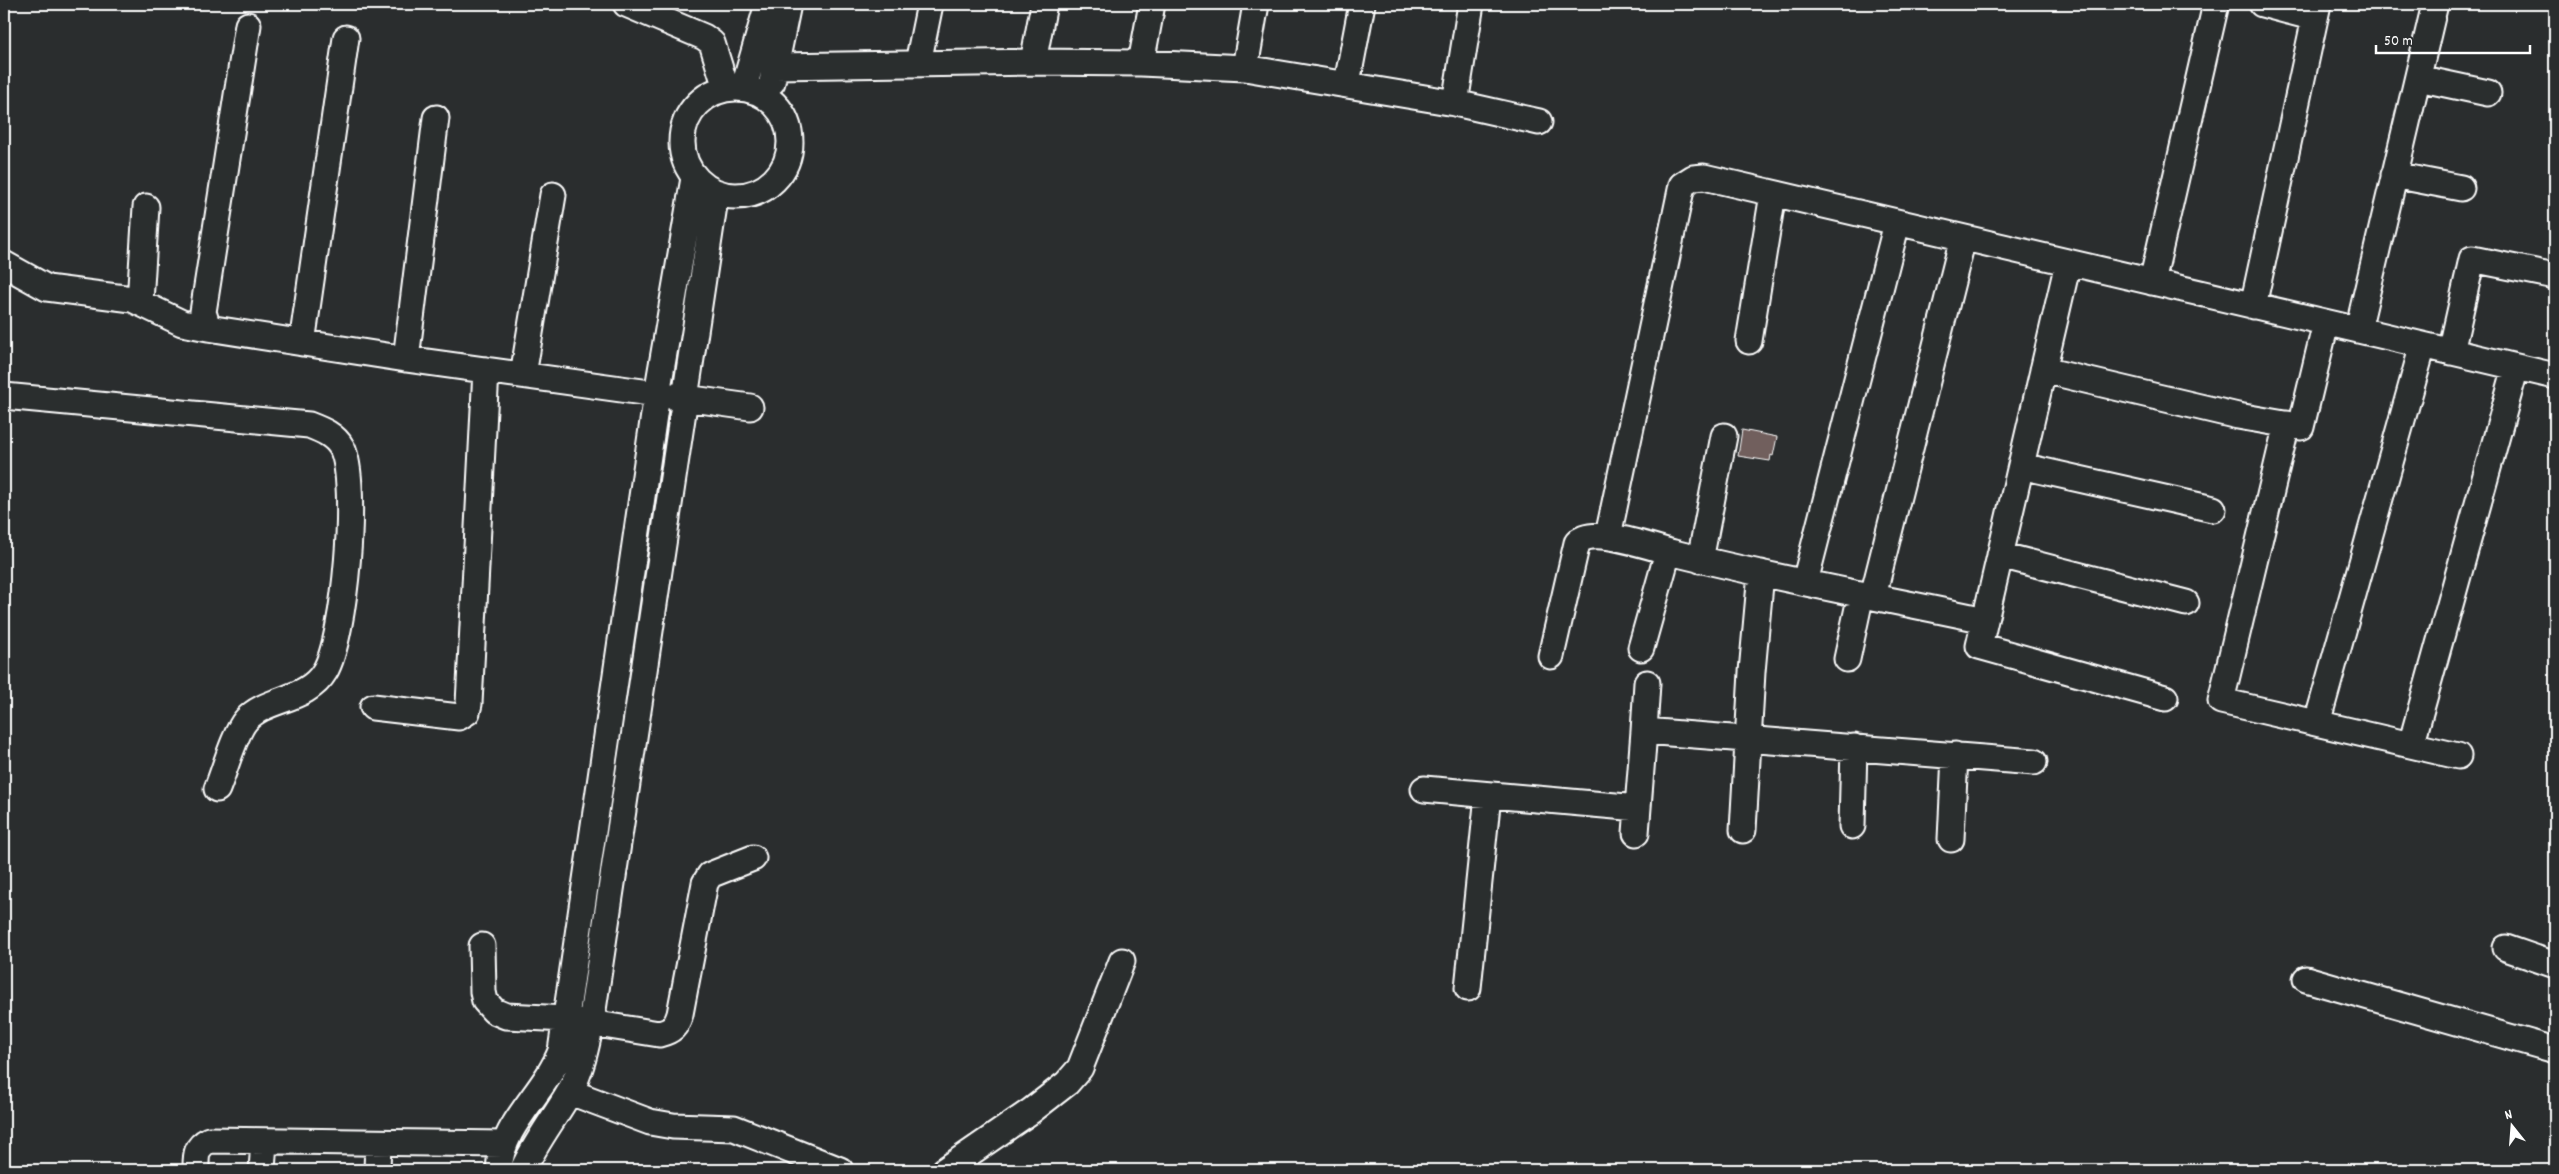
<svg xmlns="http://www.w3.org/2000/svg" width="2559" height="1174" viewBox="0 0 2559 1174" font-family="Dekko,sans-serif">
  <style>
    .building { fill: #715e5d; stroke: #fff }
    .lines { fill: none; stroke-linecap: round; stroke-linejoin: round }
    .minor-casing { stroke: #fff; stroke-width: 29 }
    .minor { stroke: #2a2d2e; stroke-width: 25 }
  </style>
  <rect width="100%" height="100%" fill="#2a2d2e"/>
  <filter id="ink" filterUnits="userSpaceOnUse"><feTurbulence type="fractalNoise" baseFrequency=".02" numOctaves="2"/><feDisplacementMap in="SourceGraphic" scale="10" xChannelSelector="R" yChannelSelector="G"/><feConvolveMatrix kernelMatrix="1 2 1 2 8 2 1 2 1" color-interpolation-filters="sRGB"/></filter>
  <g filter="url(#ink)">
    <path class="building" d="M1742 430 1777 437 1773 456 1771 455 1770 461 1738 456Z"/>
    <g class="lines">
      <g class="minor-casing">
        <path id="minor" d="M626 4 704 37 712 43 726 88
          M2262 4 2315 18
          M248 25 203 312 208 328 406 359 750 407
          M1033 62 1044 4
          M918 63 930 4
          M1141 63 1152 4
          M775 66 1033 62 1141 63 1245 68 1455 103 1539 122
          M1245 68 1256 4
          M2418 78 2488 93
          M772 82 788 4
          M1347 83 1362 4
          M744 87 768 4
          M682 142a54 54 0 1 1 108 0a54 54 0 1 1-108 0Z
          M1455 103 1471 4
          M2394 175 2461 188
          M2068 263 1979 646 2165 698
          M4 264 47 288 132 299 182 323 208 328
          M2152 282 2216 4
          M140 302 146 207
          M2253 306 2318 4
          M2358 330 2435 4
          M1749 341 1773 194
          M302 343 346 38
          M2451 352 2472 259 2555 276
          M406 359 436 118
          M2043 370 2238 416 2301 427 2326 323
          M523 375 553 195
          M4 396 309 425C322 430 335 435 342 448 359 483 345 638 325 671 307 702 266 697 246 720 235 732 224 772 217 789
          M2287 424 2221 701 2458 756
          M2021 466 2213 509
          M1608 536 1682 185 1693 178 1704 177 2555 376
          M2000 555 2186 603
          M1700 560 1724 436
          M1805 582 1897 223
          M1873 596 1963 238
          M1641 648 1668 552
          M1551 656 1577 543C1592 525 1653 548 1674 553 1777 579 1882 598 1985 620
          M1847 659 1861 594
          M373 707 459 717 467 712 469 704 486 370
          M2317 723 2423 345
          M1644 731 1647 683
          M2411 745 2516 367
          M1424 789 1638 808
          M1852 826 1854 747
          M1743 830 1752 672 1761 573
          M1636 833 1644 731 2034 762
          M1951 839 1955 755
          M482 946 483 992 485 1001 494 1011 506 1016 566 1019 659 1034C672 1031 676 1027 680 1014L705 883 710 875 753 858
          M2506 948 2555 965
          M2306 979 2555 1050
          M1468 988 1488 795
          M570 1092 650 1122 673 1126 734 1128 840 1170
          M196 1170C196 1156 195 1147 209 1140L503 1144
          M262 1170 264 1142
          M377 1170 378 1143
          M499 1170C501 1124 545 1093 561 1051L657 394 694 178
          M523 1170C535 1143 554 1119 569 1093 581 1072 586 1048 591 1023L716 192
          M945 1170 1031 1111 1067 1083 1080 1068 1122 961"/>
      </g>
      <use href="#minor" class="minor"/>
    </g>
  </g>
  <rect width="2559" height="1174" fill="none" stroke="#2a2d2e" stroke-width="20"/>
  <rect x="10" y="10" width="2539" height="1154" fill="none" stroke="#fff" stroke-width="2" filter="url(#ink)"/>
  <g transform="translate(2512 1126) rotate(343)" stroke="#2a2d2e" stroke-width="4" paint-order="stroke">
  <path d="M0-4L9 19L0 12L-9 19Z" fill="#ffffff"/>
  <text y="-8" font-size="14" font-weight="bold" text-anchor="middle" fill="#ffffff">N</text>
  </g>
  <path d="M2376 45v8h154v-8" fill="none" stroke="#ffffff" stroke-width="2.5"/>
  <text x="2384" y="45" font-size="15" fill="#ffffff" stroke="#2a2d2e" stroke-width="4" paint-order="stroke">50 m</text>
</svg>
